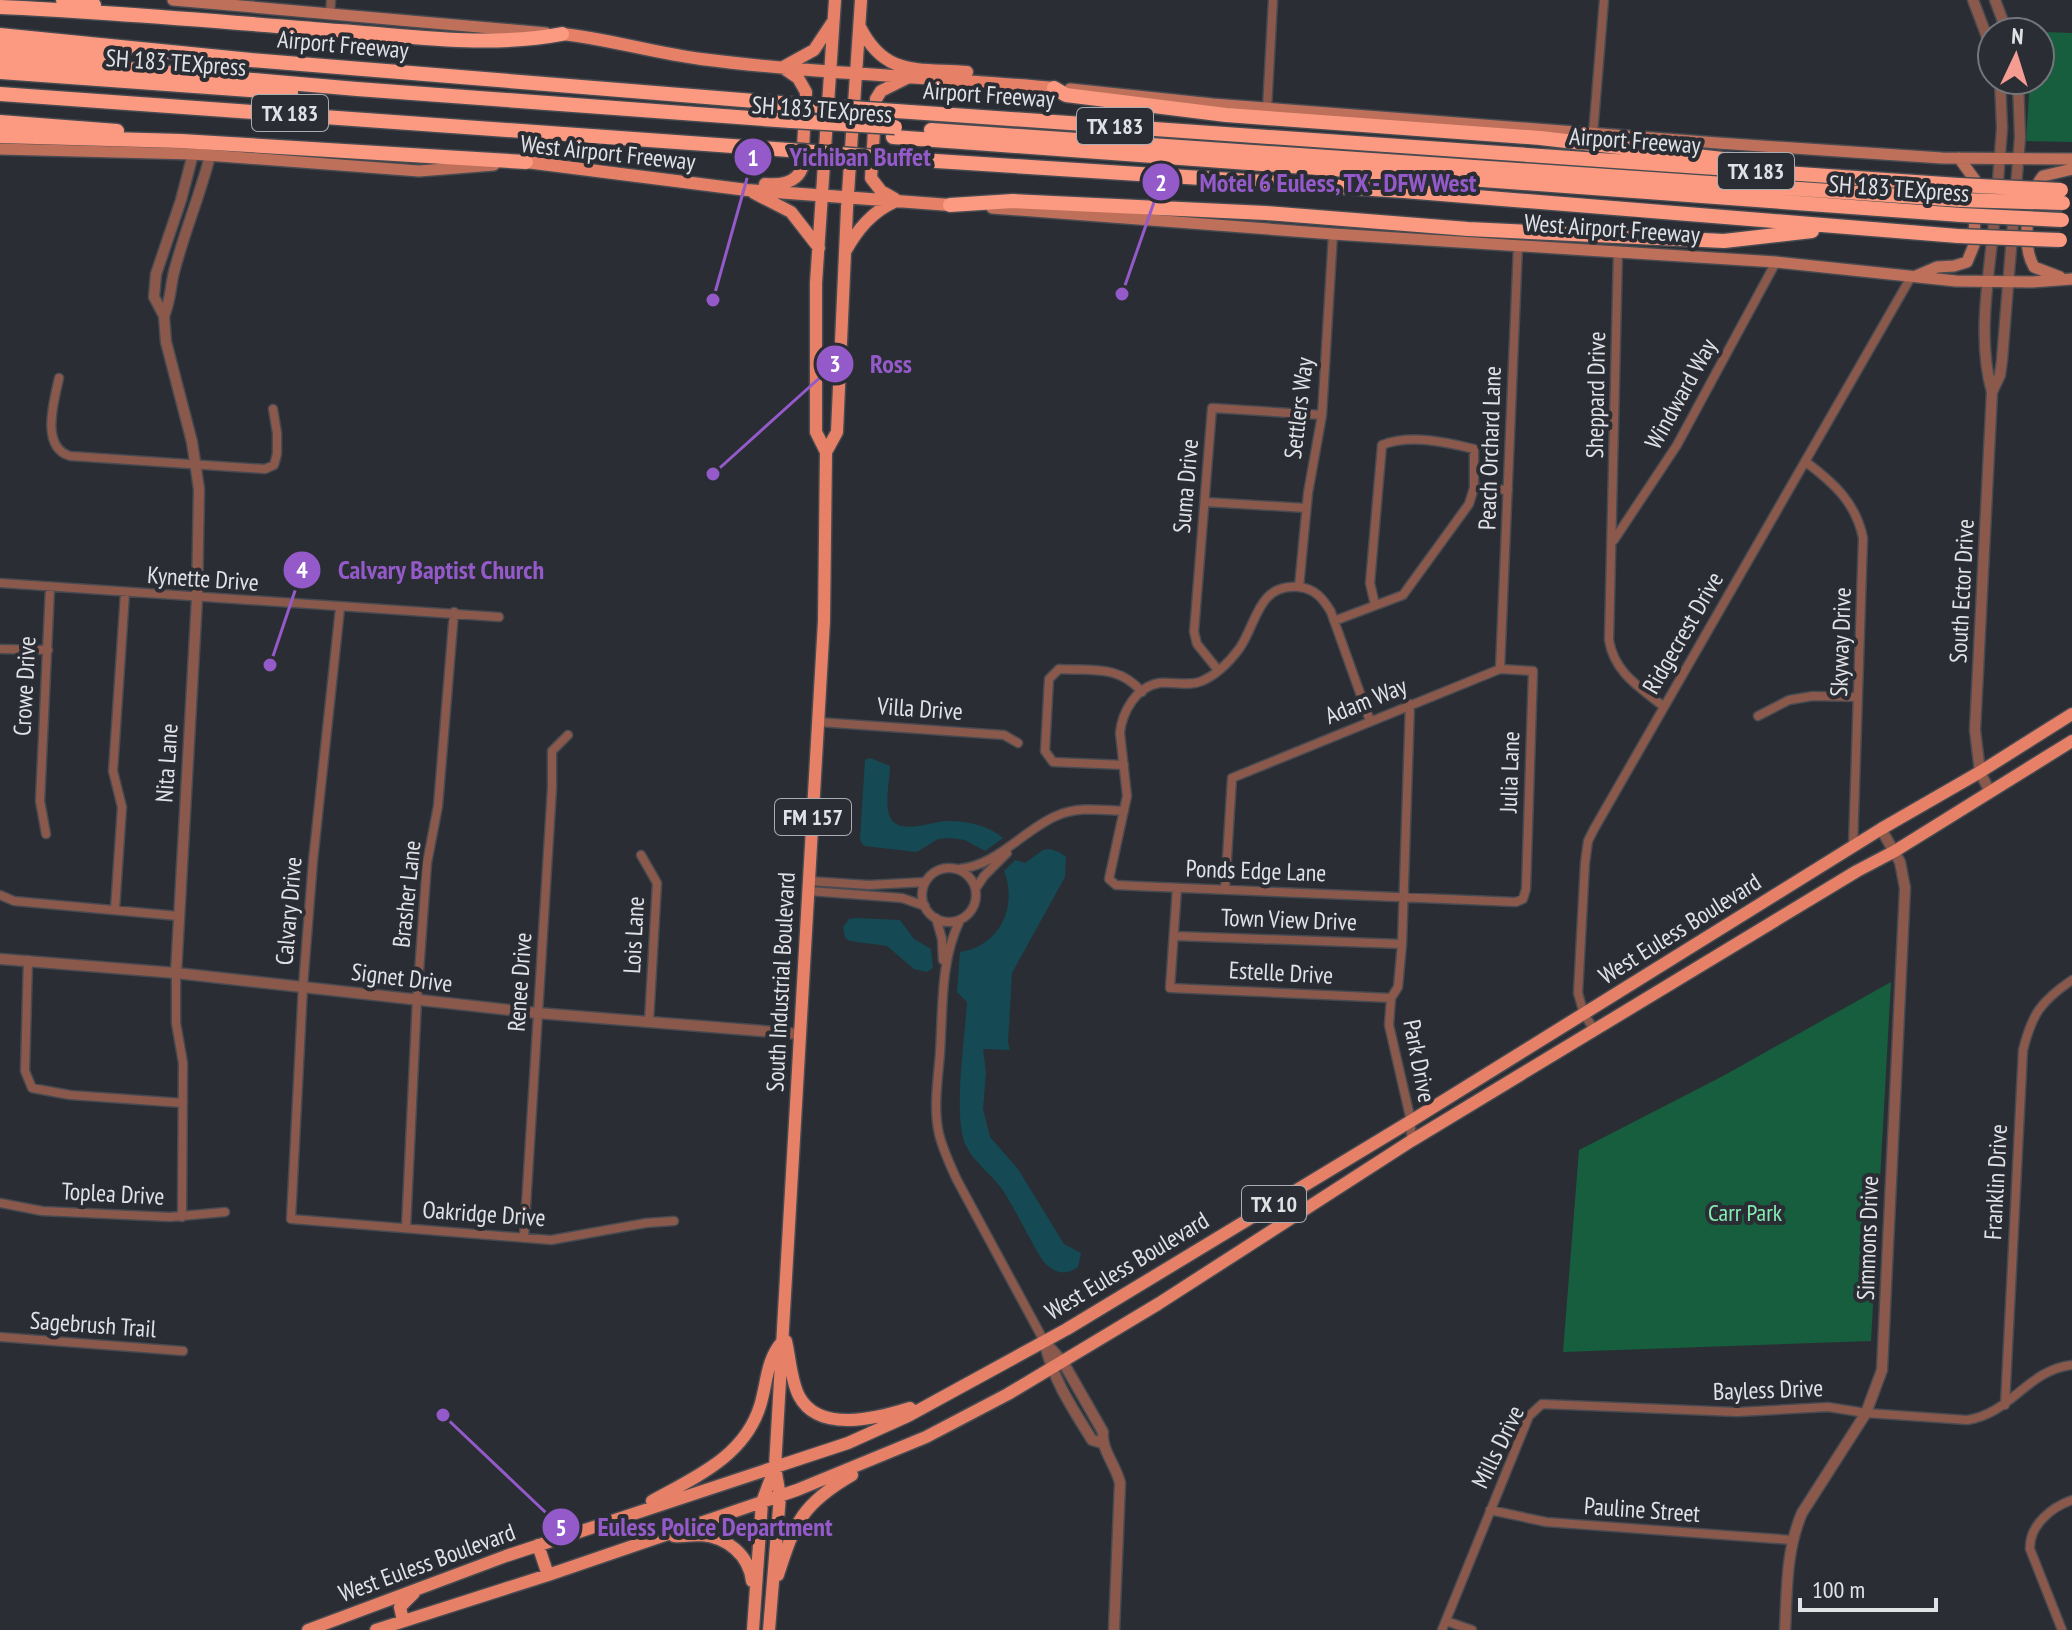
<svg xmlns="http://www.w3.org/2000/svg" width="2072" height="1630" viewBox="0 0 2072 1630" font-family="'PT Sans Narrow',sans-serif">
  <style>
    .green { fill: #165e3d }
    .water { fill: #154a54 }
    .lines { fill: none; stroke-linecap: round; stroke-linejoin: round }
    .minor-casing { stroke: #474a50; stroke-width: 11 }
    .tertiary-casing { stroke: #474a50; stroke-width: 13 }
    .secondary-casing { stroke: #474a50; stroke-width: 14 }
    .primary-casing { stroke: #474a50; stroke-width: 15 }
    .motorway-casing { stroke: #474a50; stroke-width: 17 }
    .minor { stroke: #8a594c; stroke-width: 8 }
    .tertiary { stroke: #8a594c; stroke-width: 10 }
    .secondary { stroke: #be705b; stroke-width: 11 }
    .primary { stroke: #e68167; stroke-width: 12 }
    .motorway { stroke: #fb9a80; stroke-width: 14 }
    .motorway-bridge-casing { stroke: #474a50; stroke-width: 17; stroke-linecap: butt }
    .motorway-bridge { stroke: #fb9a80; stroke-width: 14 }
    .labels { text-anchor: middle; stroke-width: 8; stroke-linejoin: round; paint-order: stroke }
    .shield { fill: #2a2d33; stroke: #a9acb0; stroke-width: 2 }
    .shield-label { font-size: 22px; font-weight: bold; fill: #e0e2e6 }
    .street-label { font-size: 24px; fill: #e0e2e6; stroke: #2a2d33 }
    .park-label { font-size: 24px; fill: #86ebb4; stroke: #2a2d33 }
    .leader { fill: none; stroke: #945ac9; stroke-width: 3 }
    .callout-dot { fill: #945ac9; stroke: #2a2d33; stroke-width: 3 }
    .mark-label { font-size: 24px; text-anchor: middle; font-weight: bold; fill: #fff }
    .callout-label { font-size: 26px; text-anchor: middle; font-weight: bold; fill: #945ac9; stroke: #2a2d33; stroke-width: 8; stroke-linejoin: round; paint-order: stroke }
  </style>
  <rect width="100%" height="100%" fill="#2a2d33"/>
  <path class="green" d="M2020 31 2072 33V142L2026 141 2030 80H2040V32Z
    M1891 982 1871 1341 1563 1352 1579 1150 1723 1076Z"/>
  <path class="water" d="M870 758 890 766C890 780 884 804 890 817 900 837 933 820 949 821 968 821 989 826 1003 838L985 851 965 840 950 838 938 839 917 852 864 846 860 840 865 760Z
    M1050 849 1059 852 1066 857 1065 877 1012 973 1008 1042 1010 1050 983 1049 986 1072 983 1109 990 1137 1018 1169 1064 1244 1081 1253 1078 1267C1064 1277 1053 1272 1043 1261 1029 1239 1018 1214 1004 1192 993 1175 973 1162 965 1144 953 1113 965 1037 967 1002L957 992 960 952C1000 946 1018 906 1004 871L1015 860 1025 863 1043 850Z
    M856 918 900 920 914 939 931 949 933 968 927 972 914 969 887 946 850 941 845 938 843 927 849 919Z"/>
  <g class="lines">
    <g class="minor-casing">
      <path id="minor" d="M330 13 331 0
        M1267 109 1273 0
        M1593 134 1604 0
        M1618 251 1609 640C1614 672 1639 687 1663 706
        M59 378C54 401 40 447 70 456L265 469 274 465 277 454V433L273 409
        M1806 462C1834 483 1856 503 1863 538L1853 847
        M1474 488 1508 490
        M1205 502 1306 508
        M1614 540 1677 445 1776 262
        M0 583 499 617
        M1299 587 1308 493 1322 415 1333 234
        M340 608 313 861 303 986 291 1219 551 1240 646 1223 674 1221
        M1334 621 1403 595 1469 504 1474 488V449C1446 442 1410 434 1382 445L1370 583 1375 605
        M0 649 48 650
        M1218 670 1197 644 1194 632 1212 408 1322 415
        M1410 704 1402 944 1398 987 1391 998 1389 1025 1411 1121V1141
        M1758 716 1789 700 1813 696 1858 697
        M1370 721 1331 612C1323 598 1314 588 1298 587 1257 584 1257 624 1239 649 1230 661 1216 675 1202 681 1188 687 1173 681 1159 683 1136 687 1122 712 1120 733L1127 796 1109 879 1116 885 1136 886 1516 902 1523 899 1526 889 1533 671 1500 669
        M818 722 1004 735 1018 743
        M1124 765 1053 762 1045 751 1049 679 1059 669C1093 671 1119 665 1142 692
        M46 834 40 801 50 588
        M641 855 657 883 649 1021
        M922 895a27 27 0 1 1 54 0a27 27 0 1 1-54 0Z
        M959 869C998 865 1022 831 1056 816 1078 806 1101 810 1124 811
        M809 881 869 885 925 882
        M976 888 984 876 1007 853
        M1177 888 1170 988 1391 998
        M1225 890 1232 778 1500 669 1518 246
        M809 891 902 898 925 906
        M0 895 14 901 178 916
        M115 909 122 807 113 771 125 593
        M936 918 942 939 943 960
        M960 920C940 961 943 1008 940 1053 938 1079 933 1108 939 1134 943 1150 950 1165 957 1180L1044 1341
        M1175 936 1402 944
        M28 960 25 1071 32 1088 70 1095 183 1103
        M176 973V1023L183 1063 182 1217
        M1595 1031 1584 1014 1578 993 1585 863 1588 841 1594 829 1911 277
        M0 1203 42 1211 170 1217 225 1212
        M406 1228 417 999 427 863 438 806 454 612
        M524 1238 552 788V751L568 735
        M0 1337 183 1351
        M2005 1405 2023 1050C2032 1014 2041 1001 2072 980
        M1490 1510 1546 1522 1792 1540
        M1446 1621 1472 1630
        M1442 1630 1529 1416 1542 1404 1737 1412 1828 1407 1866 1413 1967 1420C2011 1414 2027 1370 2072 1365
        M2062 1630 2030 1549C2029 1525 2052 1507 2072 1500"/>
    </g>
    <g class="tertiary-casing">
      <path id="tertiary" d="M1973 0 1992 50
        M1995 0 2007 32
        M1997 194 2002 128 2000 80
        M164 316C171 299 170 288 174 272 184 233 200 195 210 156
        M1992 392 2000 375 2002 360 2020 137 2018 80
        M1989 790 1980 772 1975 730 1992 392C1976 336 1990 271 1995 213
        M0 959 176 973 537 1013 800 1034
        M176 973 197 599 199 489 192 442 166 342 164 316 154 297 156 274 181 200 193 154
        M1044 1341 1063 1362 1103 1432C1101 1450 1116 1465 1120 1483L1114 1630
        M1045 1344C1053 1380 1073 1409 1092 1440L1102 1443
        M1785 1630C1787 1590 1786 1550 1802 1513L1866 1413 1882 1370 1905 888 1900 862 1881 829"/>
    </g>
    <g class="secondary-casing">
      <path id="secondary" d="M173 0 546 33
        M1070 89 1213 104 1718 143 1942 158 2072 159
        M0 149 193 154 419 171 494 165
        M1959 158 1975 180 1976 193
        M992 208 1333 234 1776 262 1956 281 2032 282 2072 279
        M1916 276 1937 267 1954 266 1967 262 1974 245 1975 210
        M2060 277 2034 267C2021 245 2027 195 2043 176L2072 169"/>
    </g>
    <g class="primary-casing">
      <path id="primary" d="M860 27C885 77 917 68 967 72
        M562 34C609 39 654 53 701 59 818 74 936 77 1054 88
        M785 66 814 50 832 23
        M526 162 747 190 950 205
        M765 184C779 185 796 184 802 168L806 92 798 78 785 69
        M754 193 791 212 819 248
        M895 199 881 191 871 178 876 99 881 91 907 78
        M846 250C858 229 872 212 894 202
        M826 452 837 432 847 208 861 0
        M786 1341C790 1358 791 1381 799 1396 819 1434 878 1418 910 1408
        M652 1501C695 1477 744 1457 760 1406 767 1384 766 1360 782 1342
        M674 1536C683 1537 692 1535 701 1535 727 1537 749 1555 752 1581
        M538 1545 548 1575
        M778 1575C795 1522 802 1504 852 1475
        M403 1621 400 1607 414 1593
        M308 1630 506 1556 848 1443 908 1416 1067 1329 1411 1121 1881 829 1980 772 2072 714
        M376 1630 548 1575 797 1490 926 1437 1008 1394 1158 1304 1411 1141 1857 871 1895 851 2072 741
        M753 1630 762 1502 774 1470
        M769 1630 780 1496 775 1467 824 621 826 452 816 432V283L835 0"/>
    </g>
    <g class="motorway-casing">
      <path id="motorway" d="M63 0 94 5
        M0 7C113 12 226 22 339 31 412 36 489 48 562 34
        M0 35 251 60 792 104
        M0 48 89 56 116 53
        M0 58 357 89 791 121
        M0 72 291 93
        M1054 88 1066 95 1226 115 1540 138 1740 161
        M0 94 789 150
        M896 111 1959 185
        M0 122 117 131
        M931 130 1961 200
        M0 136 181 141 526 162
        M893 137 1961 215
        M889 158 1404 191 1958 236
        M950 205 1013 201 1266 213 1468 229 1724 241 1812 231"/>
    </g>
    <use href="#minor" class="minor"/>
    <use href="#tertiary" class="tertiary"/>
    <use href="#secondary" class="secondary"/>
    <use href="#primary" class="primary"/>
    <use href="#motorway" class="motorway"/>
    <g class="motorway-bridge-casing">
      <path id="motorway-bridge" d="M792 104 896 111
        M791 121 895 127
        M789 150 889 158
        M1959 185 2061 190
        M1961 200 2063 203
        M1961 215 2062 220
        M1958 236 2060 240"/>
    </g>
    <use href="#motorway-bridge" class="motorway-bridge"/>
  </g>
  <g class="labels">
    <g class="shield">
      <rect x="252" y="95" width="76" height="36" rx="6"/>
      <rect x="1077" y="108" width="76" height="36" rx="6"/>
      <rect x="1718" y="153" width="76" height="36" rx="6"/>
      <rect x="775" y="799" width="76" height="36" rx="6"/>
      <rect x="1242" y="1186" width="64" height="36" rx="6"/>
    </g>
    <g class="shield-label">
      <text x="290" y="121">TX 183</text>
      <text x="1115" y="134">TX 183</text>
      <text x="1756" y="179">TX 183</text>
      <text x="813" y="825">FM 157</text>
      <text x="1274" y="1212">TX 10</text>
    </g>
    <g class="street-label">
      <text transform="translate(343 45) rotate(5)" y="8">Airport Freeway</text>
      <text transform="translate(176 63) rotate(4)" y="8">SH 183 TEXpress</text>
      <text transform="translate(989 95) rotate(4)" y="8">Airport Freeway</text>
      <text transform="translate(822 110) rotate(4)" y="8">SH 183 TEXpress</text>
      <text transform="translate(1635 141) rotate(4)" y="8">Airport Freeway</text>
      <text transform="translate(608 153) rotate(6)" y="8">West Airport Freeway</text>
      <text transform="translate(1899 189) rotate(4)" y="8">SH 183 TEXpress</text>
      <text transform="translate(1612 229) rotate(4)" y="8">West Airport Freeway</text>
      <text transform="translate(1681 394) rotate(-61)" y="8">Windward Way</text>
      <text transform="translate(1596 395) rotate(-89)" y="8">Sheppard Drive</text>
      <text transform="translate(1299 408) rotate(-83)" y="8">Settlers Way</text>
      <text transform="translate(1490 448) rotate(-88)" y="8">Peach Orchard Lane</text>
      <text transform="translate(1186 486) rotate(-85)" y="8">Suma Drive</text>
      <text transform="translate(203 579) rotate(4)" y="8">Kynette Drive</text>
      <text transform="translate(1962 591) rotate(-87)" y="8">South Ector Drive</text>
      <text transform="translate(1683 633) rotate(-60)" y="8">Ridgecrest Drive</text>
      <text transform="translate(1841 642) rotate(-88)" y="8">Skyway Drive</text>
      <text transform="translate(25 686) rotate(-87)" y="8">Crowe Drive</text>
      <text transform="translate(1366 701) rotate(-22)" y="8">Adam Way</text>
      <text transform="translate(920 709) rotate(4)" y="8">Villa Drive</text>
      <text transform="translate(167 763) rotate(-86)" y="8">Nita Lane</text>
      <text transform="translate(1510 772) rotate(-88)" y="8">Julia Lane</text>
      <text transform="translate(1256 871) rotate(2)" y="8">Ponds Edge Lane</text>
      <text transform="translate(407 894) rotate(-84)" y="8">Brasher Lane</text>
      <text transform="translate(289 911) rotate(-85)" y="8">Calvary Drive</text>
      <text transform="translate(1289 920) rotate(2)" y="8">Town View Drive</text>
      <text transform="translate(1680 929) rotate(-32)" y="8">West Euless Boulevard</text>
      <text transform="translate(634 935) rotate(-87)" y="8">Lois Lane</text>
      <text transform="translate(1281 973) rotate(3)" y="8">Estelle Drive</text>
      <text transform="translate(402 978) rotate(7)" y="8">Signet Drive</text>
      <text transform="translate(520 982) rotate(-86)" y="8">Renee Drive</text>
      <text transform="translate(781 982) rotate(-87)" y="8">South Industrial Boulevard</text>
      <text transform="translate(1419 1061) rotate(79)" y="8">Park Drive</text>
      <text transform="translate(1996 1182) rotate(-87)" y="8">Franklin Drive</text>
      <text transform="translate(113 1194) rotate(3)" y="8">Toplea Drive</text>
      <text transform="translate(484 1214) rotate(4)" y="8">Oakridge Drive</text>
      <text transform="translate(1868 1238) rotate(-88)" y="8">Simmons Drive</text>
      <text transform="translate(1127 1266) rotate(-31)" y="8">West Euless Boulevard</text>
      <text transform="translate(93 1325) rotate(4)" y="8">Sagebrush Trail</text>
      <text transform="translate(1768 1390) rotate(-2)" y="8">Bayless Drive</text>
      <text transform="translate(1498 1447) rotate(-64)" y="8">Mills Drive</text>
      <text transform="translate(1642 1510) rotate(4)" y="8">Pauline Street</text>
      <text transform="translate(427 1563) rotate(-20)" y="8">West Euless Boulevard</text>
    </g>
    <g class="park-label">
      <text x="1745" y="1221">Carr Park</text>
    </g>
  </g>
  <path class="leader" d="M713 300L753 157M1122 294L1161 182M713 474L835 364M270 665L302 570M443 1415L561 1527"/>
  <g class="callout-dot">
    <circle cx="713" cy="300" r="8"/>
    <circle cx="1122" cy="294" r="8"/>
    <circle cx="713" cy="474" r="8"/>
    <circle cx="270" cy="665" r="8"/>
    <circle cx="443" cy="1415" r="8"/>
    <circle cx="753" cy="157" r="20"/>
    <circle cx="1161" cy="182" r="20"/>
    <circle cx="835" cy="364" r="20"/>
    <circle cx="302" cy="570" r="20"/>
    <circle cx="561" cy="1527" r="20"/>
  </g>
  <g class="mark-label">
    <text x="753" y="166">1</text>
    <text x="1161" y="191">2</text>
    <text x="835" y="372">3</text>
    <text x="302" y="578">4</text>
    <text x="561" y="1536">5</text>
  </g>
  <g class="callout-label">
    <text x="860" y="166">Yichiban Buffet</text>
    <text x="1338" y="192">Motel 6 Euless, TX - DFW West</text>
    <text x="891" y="373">Ross</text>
    <text x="441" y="579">Calvary Baptist Church</text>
    <text x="715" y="1536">Euless Police Department</text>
  </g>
  <g transform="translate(2016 56) rotate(4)"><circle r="38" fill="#2a2d33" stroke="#73757b" stroke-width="2"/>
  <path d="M0-6L14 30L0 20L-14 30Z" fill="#f59c93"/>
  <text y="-12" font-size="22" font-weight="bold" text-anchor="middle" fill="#e0e2e6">N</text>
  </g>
  <path d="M1800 1598v12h136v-12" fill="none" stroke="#e0e2e6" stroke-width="4"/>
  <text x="1812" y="1598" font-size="24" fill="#e0e2e6" stroke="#2a2d33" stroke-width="6" paint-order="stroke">100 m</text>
</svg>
